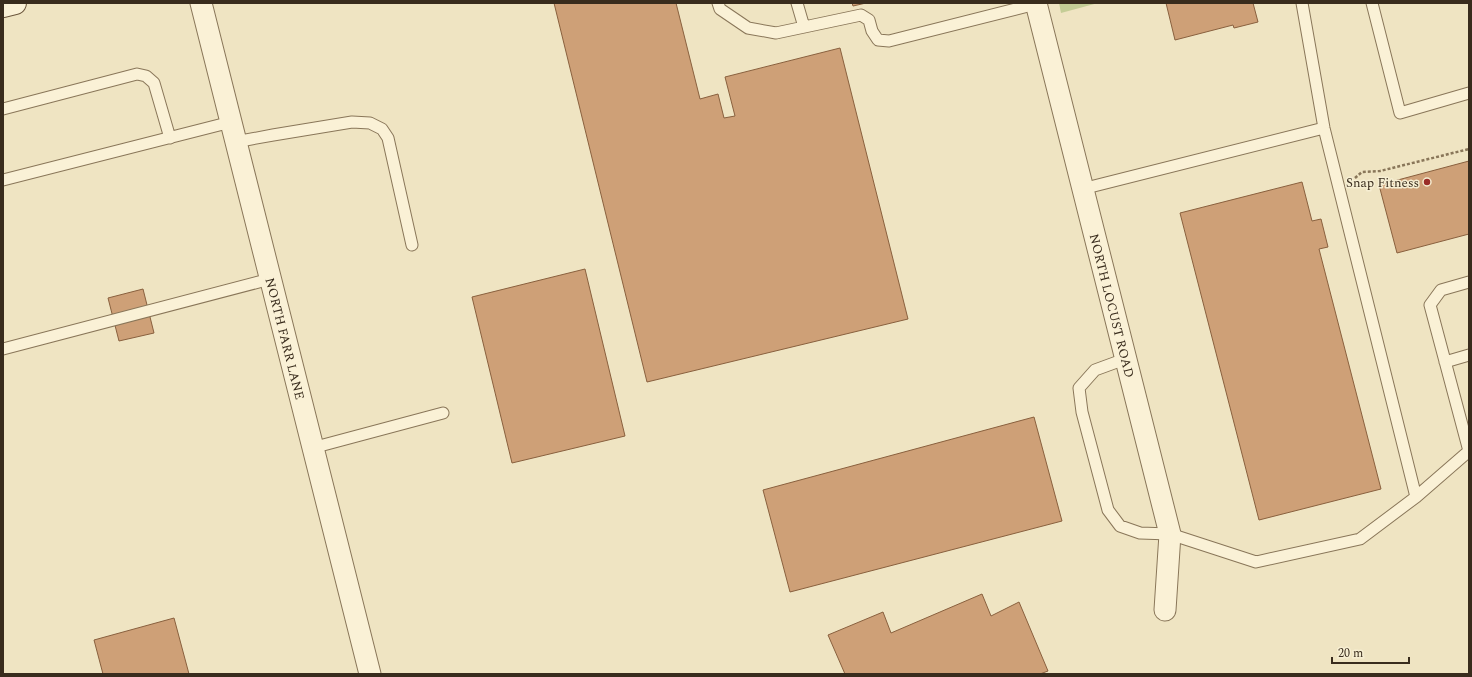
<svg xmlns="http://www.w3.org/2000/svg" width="1472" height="677" viewBox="0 0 1472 677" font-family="Spectral,serif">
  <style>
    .green { fill: #c4cd96 }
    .building { fill: #cea077; stroke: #89603e }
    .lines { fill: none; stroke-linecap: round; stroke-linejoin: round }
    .service-casing { stroke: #897659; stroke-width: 13 }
    .minor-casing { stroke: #897659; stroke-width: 23 }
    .secondary-casing { stroke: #6b563c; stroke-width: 24 }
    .path { stroke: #897659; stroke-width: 2.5; stroke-dasharray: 3 2; stroke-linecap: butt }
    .service { stroke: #faf1d6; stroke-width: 11 }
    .minor { stroke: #faf1d6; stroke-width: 21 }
    .secondary { stroke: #faf1d6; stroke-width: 22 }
    .poi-dot { fill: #9a2d27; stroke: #f6eed2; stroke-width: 1.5 }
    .labels { text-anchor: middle; stroke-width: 3; stroke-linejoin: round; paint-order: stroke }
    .poi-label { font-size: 13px; fill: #392c1d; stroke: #f6eed2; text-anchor: end }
    .street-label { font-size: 13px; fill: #392c1d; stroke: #f6eed2 }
  </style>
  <rect width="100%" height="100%" fill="#efe4c2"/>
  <path class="green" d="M1059 3H1098L1061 13Z"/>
  <path class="building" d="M554 3H676L700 99 718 94 724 118 735 116 725 77 840 48 908 319 647 382Z
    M852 3H866L853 6Z
    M1166 3H1253L1258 22 1234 28 1233 25 1175 40Z
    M1469 161V234L1397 253 1379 185Z
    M1302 182 1312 221 1321 219 1328 247 1319 249 1381 489 1259 520 1180 213Z
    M585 269 625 436 512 463 472 297Z
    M143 289 154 333 119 341 108 298Z
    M1034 417 1062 521 790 592 763 490Z
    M982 594 991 616 1019 602 1048 671 1040 674H845L828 635 883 612 891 633Z
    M174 618 189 674H103L94 640Z"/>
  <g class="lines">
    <g class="service-casing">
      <path id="service" d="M718 3 720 9 748 28 776 33 861 15 869 20 872 31 878 40 889 41 1036 4
        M797 3 804 27
        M1302 3 1324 128 1416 497
        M1372 3 1400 113 1469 93
        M3 109 137 74 146 76 154 83 170 138
        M235 142 273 135 352 122 370 123 382 129 388 138 412 245
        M3 180 231 122
        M1082 189 1324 128
        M3 349 270 279
        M1125 359 1095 370 1079 388 1082 412 1108 510 1120 526 1140 533 1170 534 1256 562 1360 539 1416 497 1469 451 1430 305 1441 290 1469 282
        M1445 362 1469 355
        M312 448 443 413"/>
    </g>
    <g class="minor-casing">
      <g id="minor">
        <path id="s1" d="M201 3 370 674"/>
        <path id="s2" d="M1036 3 1170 534 1165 610"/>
      </g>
    </g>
    <g class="secondary-casing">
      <path id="secondary" d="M3 6 15 3"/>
    </g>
    <path class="path" d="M1355 178 1362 172 1380 171 1469 149"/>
    <use href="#service" class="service"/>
    <use href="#minor" class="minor"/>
    <use href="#secondary" class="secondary"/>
  </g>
  <circle class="poi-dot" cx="1427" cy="182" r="4"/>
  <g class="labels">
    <g class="poi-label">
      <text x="1419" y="187">Snap Fitness</text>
    </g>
    <g class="street-label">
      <text dy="5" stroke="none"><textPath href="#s2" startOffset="312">NORTH LOCUST ROAD</textPath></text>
      <text dy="5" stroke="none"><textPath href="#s1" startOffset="346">NORTH FARR LANE</textPath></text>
    </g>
  </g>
  <rect width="1472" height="677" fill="none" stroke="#392c1d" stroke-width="8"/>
  <path d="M1332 657v6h77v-6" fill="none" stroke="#392c1d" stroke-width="2"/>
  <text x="1338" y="657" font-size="12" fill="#392c1d" stroke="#f6eed2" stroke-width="3" paint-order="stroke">20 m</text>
</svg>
